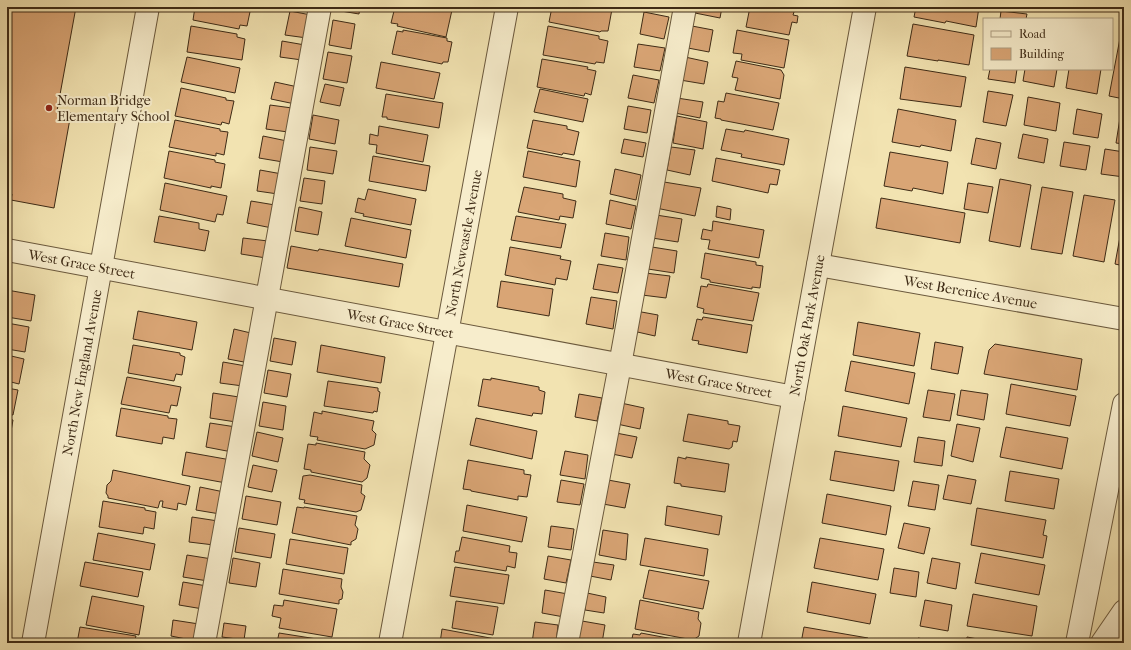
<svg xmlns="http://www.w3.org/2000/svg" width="1131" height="650" viewBox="0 0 1131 650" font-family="'IM FELL French Canon',serif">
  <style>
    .building { fill: #d9a575; stroke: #3e2b16 }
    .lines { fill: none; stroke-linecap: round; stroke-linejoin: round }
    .minor-casing { stroke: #6b593d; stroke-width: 24 }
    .minor { stroke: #f7edcc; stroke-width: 22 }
    .poi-dot { fill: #8f2418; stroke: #f7edcc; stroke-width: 1.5 }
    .labels { text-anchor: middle; stroke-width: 4; stroke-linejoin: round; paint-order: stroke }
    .poi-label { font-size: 14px; fill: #3e2b16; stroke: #f7edcc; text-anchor: start }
    .street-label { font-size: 14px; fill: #3e2b16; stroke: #f7edcc }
  </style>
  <rect width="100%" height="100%" fill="#f2e3b1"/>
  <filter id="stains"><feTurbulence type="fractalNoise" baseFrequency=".005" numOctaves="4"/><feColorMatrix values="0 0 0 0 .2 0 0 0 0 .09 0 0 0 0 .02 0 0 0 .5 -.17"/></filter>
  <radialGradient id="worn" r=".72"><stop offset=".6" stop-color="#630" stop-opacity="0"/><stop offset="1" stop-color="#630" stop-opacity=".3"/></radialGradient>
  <path class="building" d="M7 7H76L57 111 71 113 54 208 11 200 12 194 7 193Z
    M195 7H251L247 26 240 25 239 29 193 20Z
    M335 7H360L359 14 335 10Z
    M395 7H439L452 10 446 37 397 26 398 24 391 23Z
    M552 7H605L612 9 608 31H601L600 32 549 22Z
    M696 7H722L720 18 695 13Z
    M750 7H786L795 9 793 15 798 16 797 23 792 22 789 35 746 27Z
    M916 7H979L976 27 946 21 945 23 914 17Z
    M290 11 311 15 307 38 285 35Z
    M1001 11 1027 14 1026 19H1000Z
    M644 12 669 17 664 39 640 34Z
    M333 20 355 24 351 49 329 45Z
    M913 24 974 35 969 65 938 60V61L907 56Z
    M191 26 237 34V37L245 39 242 60 187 52Z
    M548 26 599 36V39L608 41 604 63 596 62 595 64 543 55Z
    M692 26 713 30 709 52 688 48Z
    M403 30 447 38V41L452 42 448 62H443L442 64 392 54 397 31 403 32Z
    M737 30 789 40 784 68 741 60 742 54 733 53Z
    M1121 33H1124V99L1109 96Z
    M282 41 305 45 302 60 280 57Z
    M638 44 665 48 660 71 634 67Z
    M328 52 352 56 347 83 323 79Z
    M187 57 240 68 235 93 181 82Z
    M685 57 708 62 704 84 680 80Z
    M542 59 588 67 587 69 596 71 591 95 585 93 584 96 537 87Z
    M736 61 781 70 784 75 780 99 735 90 738 78 732 77Z
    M381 62 440 73 434 99 376 88Z
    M905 67 966 77 961 107 900 99Z
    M990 69H1017L1015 83 988 79Z
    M1025 69H1057L1054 87 1023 81Z
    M1069 69H1101L1097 94 1066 88Z
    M633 75 659 80 654 103 628 98Z
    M275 82 298 87 295 104 271 99Z
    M325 84 344 88 340 106 320 102Z
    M181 88 226 98V100L234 101 229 124 222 122 221 125 175 116Z
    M540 89 588 99 583 122 534 112Z
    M988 91 1013 95 1006 126 983 122Z
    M726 93 779 103 773 130 721 120V119L715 118 718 101 724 102Z
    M386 94 443 103 439 128 387 119V117H382Z
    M1028 97 1060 103 1056 131 1024 125Z
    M677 98 703 102 700 118 675 113Z
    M270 105 292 108 288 132 266 129Z
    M628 106 651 110 647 133 624 129Z
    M898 109 956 120 951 151 921 145 920 147 892 142Z
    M1077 109 1102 114 1098 138 1073 134Z
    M313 115 339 120 335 144 309 139Z
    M677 116 707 122 703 149 673 143Z
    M1120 118H1124V144L1116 143Z
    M175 120 220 129V131L228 132 224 155 216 153V156L169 147Z
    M533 120 567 126V129L579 132 574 155 563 153 562 155 527 148Z
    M379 126 428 135 423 162 376 153 377 145 369 144 370 134 378 136Z
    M726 129 744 132 745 130 789 139 784 165 741 157 742 154 721 150Z
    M1023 134 1048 139 1044 163 1018 158Z
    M263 136 287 141 283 162 259 158Z
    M976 138 1001 143 996 169 971 164Z
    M624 139 646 143 643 157 621 153Z
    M1064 142 1090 146 1086 170 1060 166Z
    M310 147 337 151 333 174 307 170Z
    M671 147 695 150 690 175 667 170Z
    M1105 149 1124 152V177L1101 174Z
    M169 151 215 160V162L225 164 221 188 211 186V188L164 178Z
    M528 151 580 161 576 187 523 177Z
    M890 152 948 162 943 194 913 188 912 191 884 186Z
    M373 156 430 166 426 191 369 181Z
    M716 158 780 170 777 185 770 184 768 193 712 181Z
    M615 169 641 175 636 200 610 194Z
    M260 170 282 174 278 194 257 191Z
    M304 178 325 181 322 204 300 201Z
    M1000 179 1031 185 1020 247 989 241Z
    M664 182 701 188 695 216 656 208Z
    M165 183 227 196 223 215 217 214 215 222 160 210Z
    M968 183 993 187 988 213 964 209Z
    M524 187 563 194V198L576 201 573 218 560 216 559 220 518 212Z
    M1042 187 1073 192 1062 254 1031 249Z
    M368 189 416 199 411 225 363 216 364 214 355 212 358 198 365 200Z
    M1084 195 1115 200 1104 262 1073 256Z
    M881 198 965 213 960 243 876 228Z
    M610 200 636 206 631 229 606 224Z
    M251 201 275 205 272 228 247 223Z
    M717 206 731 209 730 220 716 217Z
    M299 207 322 212 318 235 295 231Z
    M656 215 682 219 678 242 652 238Z
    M1124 215V266L1115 264Z
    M159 216 199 223V229L209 231 205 251 154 242Z
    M516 216 566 224 561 248 511 240Z
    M351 218 411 230 406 258 345 246Z
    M713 221 764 230 759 258 708 249 710 240 701 239 703 229 712 231Z
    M605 233 629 237 626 260 601 256Z
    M243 238 268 241 266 258 241 254Z
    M291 246 318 251 319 249 403 264 399 287 287 268Z
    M510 247 561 256 560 259 571 261 567 280 556 278 555 285 505 275Z
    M652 247 677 251 674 273 648 269Z
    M705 253 756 262V265L763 266 760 288 752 287V289L710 282V280L701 278Z
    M598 264 623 268 618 293 593 289Z
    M645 273 670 276 666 298 642 295Z
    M501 281 553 289 549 316 497 307Z
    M708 284 759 293 753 321 703 313 704 309 697 307 701 286 707 287Z
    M7 290 35 295 31 321 7 317Z
    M591 297 617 301 613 329 586 324Z
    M138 311 197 322 192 350 133 339Z
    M636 311 658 315 655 336 633 331Z
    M703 317 752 325 747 353 698 344 699 341 692 340 697 319 702 320Z
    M858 322 920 333 914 366 853 355Z
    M7 323 29 327 25 352 7 349Z
    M234 329 255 334 249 363 228 359Z
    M274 338 296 342 292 365 270 361Z
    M935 342 963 347 958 374 931 369Z
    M995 344 1082 359 1077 390 984 374 989 350Z
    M133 345 180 353V355L185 357 182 375 176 374 174 381 128 373Z
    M321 345 385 357 381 383 317 372Z
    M7 355 24 359 19 384 7 381Z
    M851 361 915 373 909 404 845 391Z
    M223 362 246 366 243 386 220 383Z
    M268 370 291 374 287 397 264 393Z
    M127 377 181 387 177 406 171 405 169 413 121 404Z
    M491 378 539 387V390L545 392 542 414 533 413 532 416 478 406 483 379 491 380Z
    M328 381 378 388V391L380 392 377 412 374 411 373 413 324 406Z
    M1011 384 1076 396 1070 426 1006 414Z
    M7 388 18 390 13 415 7 414Z
    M928 390 955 394 950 421 923 417Z
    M961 390 988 394 984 420 957 415Z
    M213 393 239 397 236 422 210 418Z
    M579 394 602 398 597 421 575 417Z
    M263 402 286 406 283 430 259 426Z
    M621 403 644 408 640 429 617 424Z
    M843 406 907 418 901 447 838 436Z
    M121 408 168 416V418L177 419 174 439 163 437 162 444 116 436Z
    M322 411 374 421 372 430 376 434 374 445 365 449 317 440 318 437 310 436 314 412 322 414Z
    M688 414 728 421V424L740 426 737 442 733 441 732 447 729 449 683 441Z
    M476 418 537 431 532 459 470 445Z
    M7 419 13 420 8 448 7 447Z
    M210 423 236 427 232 452 206 447Z
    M957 424 980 428 973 462 951 456Z
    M1006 427 1068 438 1062 469 1000 457Z
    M257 432 283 438 278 462 252 456Z
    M616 433 637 437 632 458 612 454Z
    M918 437 945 441 942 466 914 462Z
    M316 443 365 452 364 459 370 465 367 478 362 482 311 472V470L304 469 308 444 316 445Z
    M565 451 588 455 585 479 560 475Z
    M835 451 899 461 894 491 830 480Z
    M186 452 231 460 226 483 182 475Z
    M678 457 686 459V457L729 464 725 492 681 486V484L674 483Z
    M468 460 524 470V474L531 475 527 497 518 496V500L471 491V490L463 489Z
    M253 465 277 470 272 492 248 487Z
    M113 470 190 486 186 505 178 503 177 510 162 507 163 501H160L158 508 108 498V496L106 493 107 485 111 481Z
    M1010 471 1059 479 1054 509 1005 501Z
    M310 475 362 485 361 493 365 496 361 510 356 512 304 503 305 500 299 499 303 476Z
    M948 475 976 480 971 504 943 499Z
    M561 480 584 484 580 505 557 502Z
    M608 480 630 484 625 508 603 504Z
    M913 481 939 485 935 510 908 506Z
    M200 487 224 492 220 514 196 510Z
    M827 494 891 506 886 535 822 523Z
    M246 496 281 502 277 525 242 519Z
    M103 501 145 508V510L156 512 154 529 144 527 143 534 99 527Z
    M467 505 527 517 522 542 463 531Z
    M667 506 722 516 719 535 665 525Z
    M297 507 304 508V507L357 516 355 525 358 529 356 539 351 542V545L292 533Z
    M977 508 1046 520 1043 535 1047 536 1043 558 971 545Z
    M192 517 218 521 214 545 189 542Z
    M904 523 930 528 924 554 898 548Z
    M551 526 574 529 571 550 548 547Z
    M239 528 275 534 271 558 235 552Z
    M603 530 628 534 626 560 599 555Z
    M98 533 155 544 150 570 93 560Z
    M462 537 510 546 509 552 517 553 515 568 507 566 506 571 454 562 456 551H459Z
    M645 538 708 549 704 576 640 565Z
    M820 538 884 549 878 580 814 568Z
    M290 539 348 548 344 574 286 564Z
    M981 553 1045 565 1039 595 975 583Z
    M187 555 212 559 208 581 183 577Z
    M548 556 571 560 566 583 544 579Z
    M233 558 260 563 256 587 229 583Z
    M932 558 960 563 956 589 927 583Z
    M85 562 143 572 138 597 80 586Z
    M593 562 614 565 611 580 590 576Z
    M455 567 509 575 504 604 450 596Z
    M894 568 919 572 916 597 890 593Z
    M283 569 342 579 341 587 343 592 342 599 339 600V604L279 594Z
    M649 570 709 581 703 609 643 598Z
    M183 582 207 586 203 609 179 605Z
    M812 582 876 594 870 624 807 612Z
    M545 590 568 594 564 617 542 613Z
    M587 593 606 597 604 613 585 610Z
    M973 594 1037 606 1032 636 967 626Z
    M92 596 144 606 139 635 86 625Z
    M284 600 337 609 332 637 279 628 281 618 272 616 274 605 283 606Z
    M640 600 699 612 698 619 701 623 699 636 693 640 635 629Z
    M925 600 952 605 948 631 920 626Z
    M456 601 498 607 493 635 452 628Z
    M173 620 199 624 196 641 171 636Z
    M582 621 605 625 602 643 578 642Z
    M535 622 558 625 556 643H532Z
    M224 623 246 626 244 640 222 637Z
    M80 627 136 636 134 643H77Z
    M804 627 868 638 867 643H801Z
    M442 629 506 641V643H440Z
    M279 633 317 639 331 642 277 643Z
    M641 633 695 643H631L633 634 640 635Z
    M967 637 999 643H966Z
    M918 638 944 643H917Z"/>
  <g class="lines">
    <g class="minor-casing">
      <g id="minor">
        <path id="s1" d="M7 250 794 397"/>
        <path id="s2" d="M818 265 1124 319"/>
        <path id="s3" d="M33 643 148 7"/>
        <path d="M204 643 320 7"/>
        <path id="s4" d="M390 643 507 7"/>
        <path d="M567 643 620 365 685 7"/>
        <path id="s5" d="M749 643 865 7"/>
        <path d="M1077 643 1124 404"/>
        <path d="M1102 643 1124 611"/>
      </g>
    </g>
    <use href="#minor" class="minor"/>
  </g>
  <circle class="poi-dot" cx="49" cy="108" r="4"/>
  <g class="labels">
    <g class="poi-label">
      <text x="57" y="105">Norman Bridge<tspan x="57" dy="16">Elementary School</tspan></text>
    </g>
    <g class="street-label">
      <text dy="5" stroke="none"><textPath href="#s4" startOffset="407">North Newcastle Avenue</textPath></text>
      <text dy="5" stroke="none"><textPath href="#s1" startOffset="76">West Grace Street</textPath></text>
      <text dy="5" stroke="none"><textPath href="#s2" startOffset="155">West Berenice Avenue</textPath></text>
      <text dy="5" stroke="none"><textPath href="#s1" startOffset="400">West Grace Street</textPath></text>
      <text dy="5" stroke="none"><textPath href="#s5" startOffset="323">North Oak Park Avenue</textPath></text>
      <text dy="5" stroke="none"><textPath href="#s3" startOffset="275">North New England Avenue</textPath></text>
      <text dy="5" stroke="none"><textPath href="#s1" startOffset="724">West Grace Street</textPath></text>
    </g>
  </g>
  <rect width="1131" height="650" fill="none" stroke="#f2e3b1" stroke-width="24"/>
  <rect x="8" y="8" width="1115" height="634" fill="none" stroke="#3e2b16" stroke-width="2"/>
  <rect x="12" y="12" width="1107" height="626" fill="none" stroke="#3e2b16"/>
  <rect x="983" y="18" width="130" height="52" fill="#f7edcc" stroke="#ad9f83"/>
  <rect x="991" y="31" width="20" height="6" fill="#f7edcc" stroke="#ad9f83"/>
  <text x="1019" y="38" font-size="12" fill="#3e2b16">Road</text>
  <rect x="991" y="48" width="20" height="12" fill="#d9a575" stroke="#ad9f83"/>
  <text x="1019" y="58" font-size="12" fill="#3e2b16">Building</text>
  <rect width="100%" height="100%" filter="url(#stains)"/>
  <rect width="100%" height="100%" fill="url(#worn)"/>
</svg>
